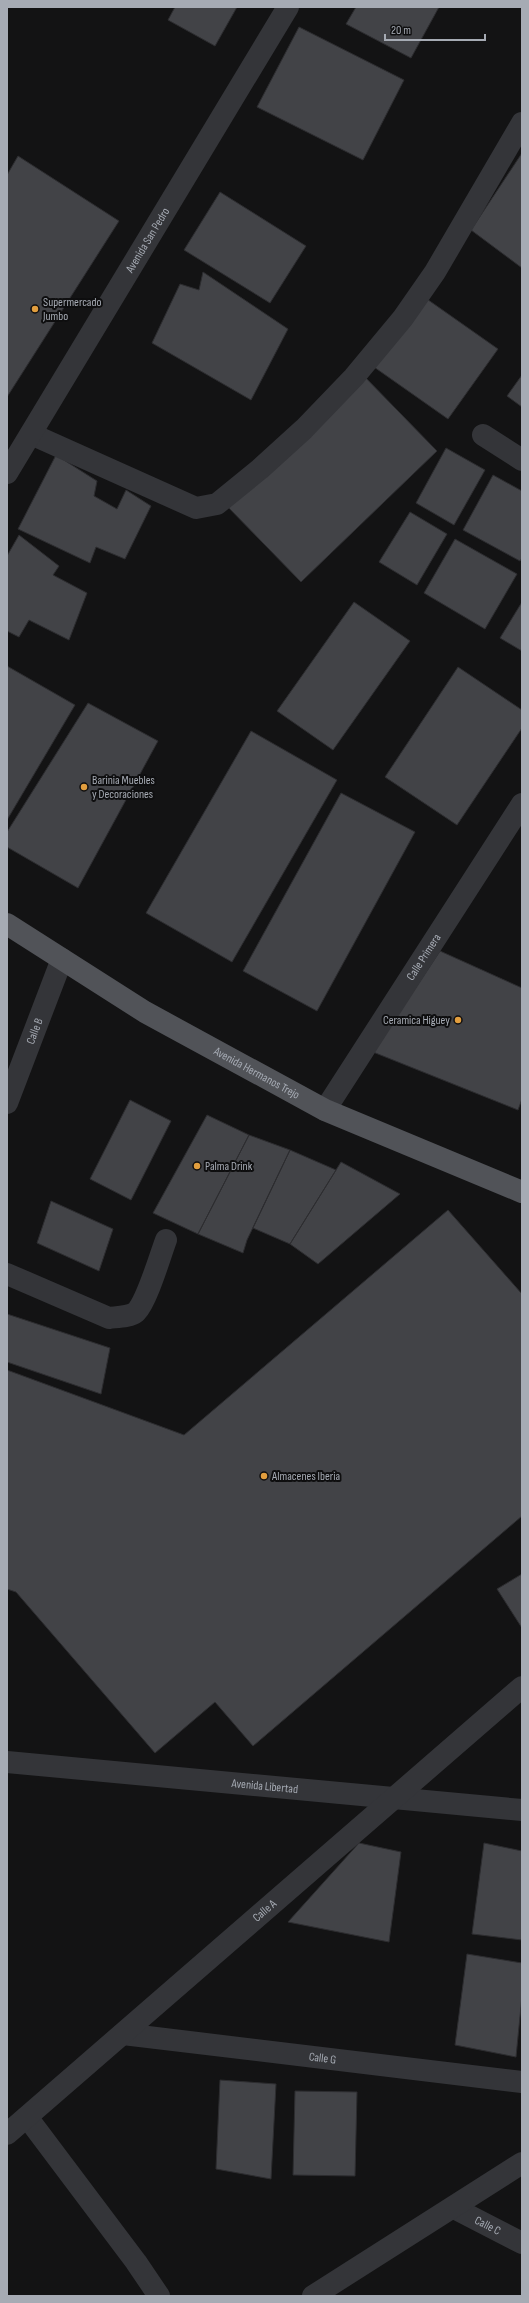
<svg xmlns="http://www.w3.org/2000/svg" width="529" height="2303" viewBox="0 0 529 2303" font-family="'Sofia Sans Condensed',sans-serif">
  <style>
    .building { fill: #424347; stroke: #2d2d30 }
    .lines { fill: none; stroke-linecap: round; stroke-linejoin: round }
    .minor { stroke: #343539; stroke-width: 22 }
    .major { stroke: #515358; stroke-width: 22 }
    .poi-dot { fill: #e29e3e; stroke: #0e0e0f; stroke-width: 1.5 }
    .labels { text-anchor: middle; stroke-width: 4; stroke-linejoin: round; paint-order: stroke }
    .street-label { font-size: 12px; fill: #a6abb4; stroke: #0e0e0f }
    .poi-label { font-size: 12px; fill: #a6abb4; stroke: #0e0e0f; text-anchor: start }
  </style>
  <rect width="100%" height="100%" fill="#131314"/>
  <path class="building" d="M175 7H237L215 46 168 20Z
    M356 7H439L411 58 346 24Z
    M299 27 404 80 363 160 257 107Z
    M522 153V268L471 230Z
    M18 156 119 221 7 397V175Z
    M220 192 306 246 270 303 184 250Z
    M203 272 288 329 251 400 152 343 180 284 199 290Z
    M424 297 498 349 448 419 374 367Z
    M361 373 437 451 301 582 224 503Z
    M522 375V407L507 396Z
    M446 448 485 470 454 525 416 503Z
    M56 455 97 481 94 496 117 509 126 490 151 506 125 559 96 547 90 563 18 529Z
    M493 475 522 491V558L520 561 463 530Z
    M410 512 447 534 417 585 379 562Z
    M19 535 59 566 53 575 87 593 69 640 29 620 19 637 7 631V556Z
    M455 539 517 574 485 629 424 593Z
    M354 602 410 641 333 750 277 711Z
    M522 602V651L500 638Z
    M7 666 75 705 7 820Z
    M458 667 522 710V728L457 825 385 777Z
    M88 703 158 741 78 888 7 847V832Z
    M251 731 337 780 232 962 146 913Z
    M341 793 415 832 317 1011 243 971Z
    M440 951 522 988V1099L518 1110 373 1052Z
    M130 1100 171 1121 131 1200 90 1179Z
    M207 1115 249 1135 198 1234 153 1213Z
    M249 1135 290 1150 247 1240 243 1253 198 1234Z
    M290 1150 336 1170 290 1244 253 1228Z
    M341 1162 400 1194 318 1264 290 1244Z
    M51 1201 113 1229 99 1271 37 1243Z
    M448 1210 522 1294V1516L253 1746 215 1702 155 1753 16 1592 7 1589V1370L184 1435Z
    M7 1314 110 1348 101 1394 7 1362Z
    M522 1574V1628L497 1589Z
    M359 1843 401 1852 389 1942 288 1922Z
    M484 1843 522 1851V1940L472 1934Z
    M467 1954 522 1963V1996L516 2057 455 2045Z
    M220 2080 276 2084 271 2179 216 2169Z
    M295 2091 357 2092 355 2176 293 2175Z"/>
  <g class="lines">
    <g class="minor">
      <path d="M31 434 196 508 217 504 260 469 304 429 354 377 403 318 435 272 522 123"/>
      <path d="M483 435 522 460"/>
      <path id="s1" d="M7 473 288 7"/>
      <path id="s2" d="M7 1103 62 959"/>
      <path id="s3" d="M325 1110 522 804"/>
      <path d="M7 1274 109 1318C116 1317 130 1317 136 1312 147 1301 160 1256 166 1240"/>
      <path id="s4" d="M7 1762 522 1810"/>
      <path id="s5" d="M123 2034 522 2082"/>
      <path d="M27 2117 136 2262 159 2296"/>
      <path id="s6" d="M7 2134 522 1687"/>
      <path id="s7" d="M454 2208 522 2243"/>
      <path d="M313 2296 522 2163"/>
    </g>
    <path class="major" id="s8" d="M7 924 145 1012 325 1110 522 1192"/>
  </g>
  <g class="poi-dot">
    <circle cx="35" cy="309" r="4"/>
    <circle cx="84" cy="787" r="4"/>
    <circle cx="458" cy="1020" r="4"/>
    <circle cx="197" cy="1166" r="4"/>
    <circle cx="264" cy="1476" r="4"/>
  </g>
  <g class="labels">
    <g class="street-label">
      <text dy="4" stroke="none"><textPath href="#s1" startOffset="272">Avenida San Pedro</textPath></text>
      <text dy="4" stroke="none"><textPath href="#s3" startOffset="182">Calle Primera</textPath></text>
      <text dy="4" stroke="none"><textPath href="#s2" startOffset="77">Calle B</textPath></text>
      <text dy="4" stroke="none"><textPath href="#s8" startOffset="291">Avenida Hermanos Trejo</textPath></text>
      <text dy="4" stroke="none"><textPath href="#s4" startOffset="259">Avenida Libertad</textPath></text>
      <text dy="4" stroke="none"><textPath href="#s6" startOffset="341">Calle A</textPath></text>
      <text dy="4" stroke="none"><textPath href="#s5" startOffset="201">Calle G</textPath></text>
      <text dy="4" stroke="none"><textPath href="#s7" startOffset="38">Calle C</textPath></text>
    </g>
    <g class="poi-label">
      <text x="43" y="306">Supermercado<tspan x="43" dy="14">Jumbo</tspan></text>
      <text x="92" y="784">Barinia Muebles<tspan x="92" dy="14">y Decoraciones</tspan></text>
      <text x="450" y="1024" text-anchor="end">Ceramica Higuey</text>
      <text x="205" y="1170">Palma Drink</text>
      <text x="272" y="1480">Almacenes Iberia</text>
    </g>
  </g>
  <rect width="529" height="2303" fill="none" stroke="#a6abb4" stroke-width="16"/>
  <path d="M385 34v6h100v-6" fill="none" stroke="#a6abb4" stroke-width="2"/>
  <text x="391" y="34" font-size="12" fill="#a6abb4" stroke="#0e0e0f" stroke-width="3" paint-order="stroke">20 m</text>
</svg>
